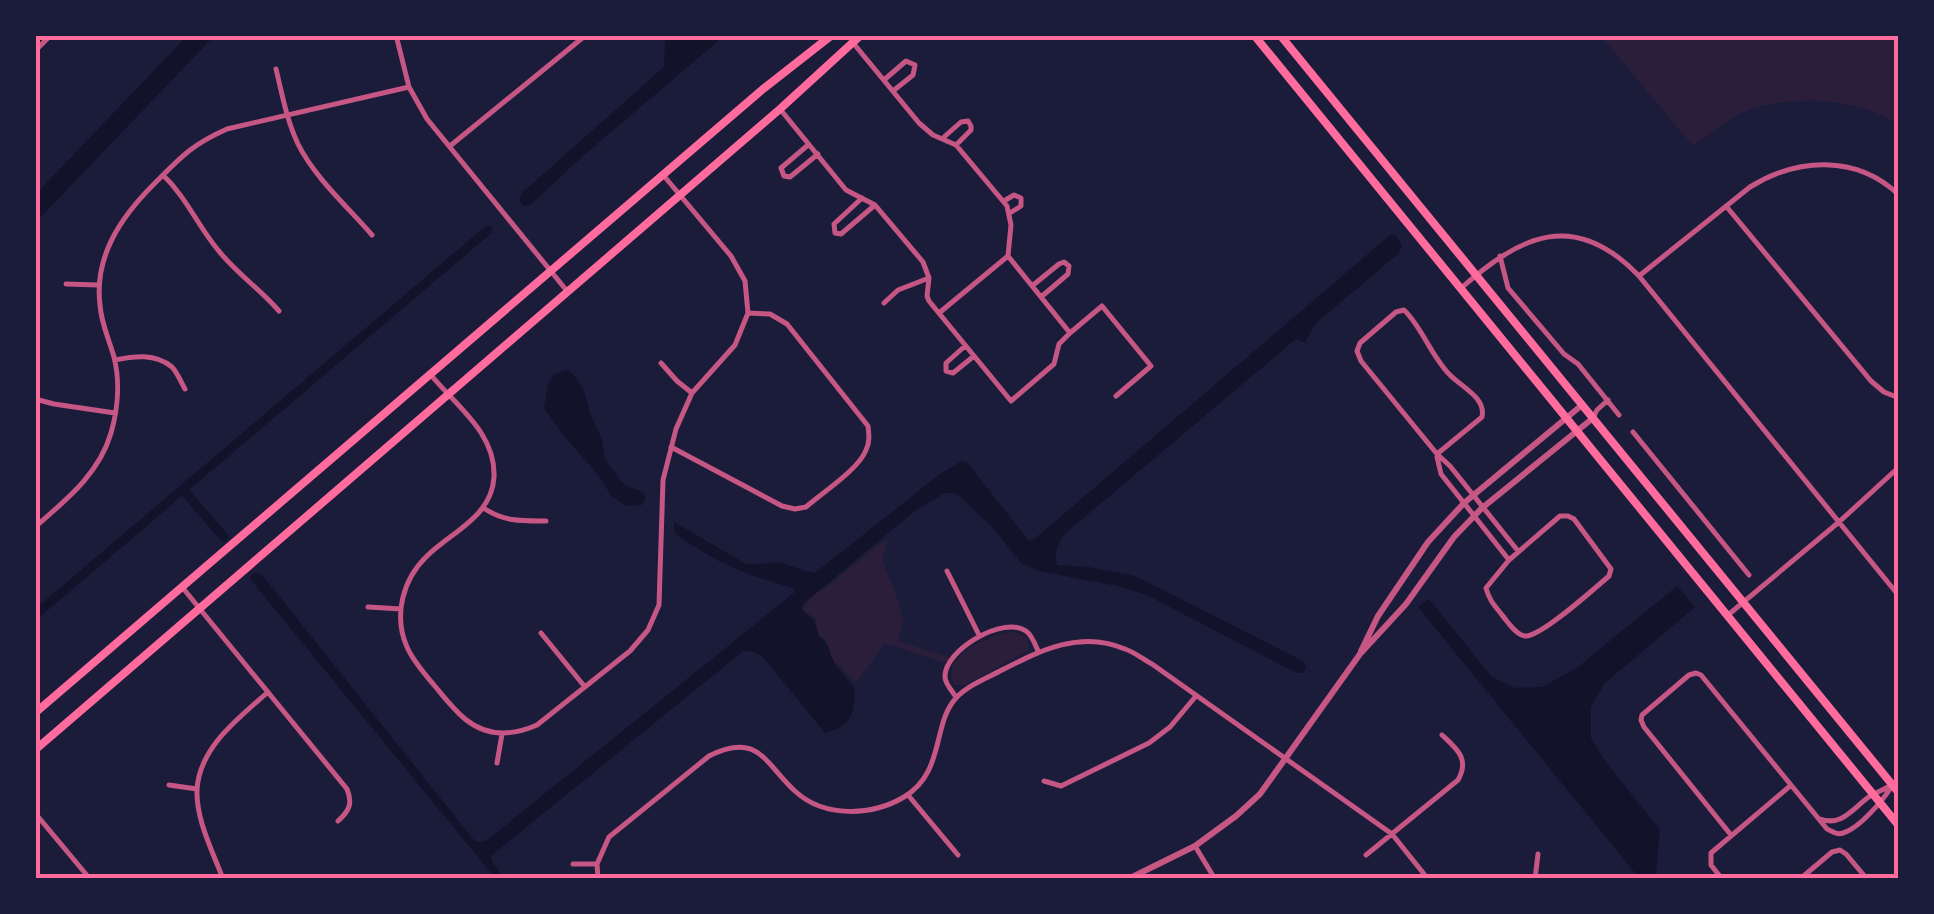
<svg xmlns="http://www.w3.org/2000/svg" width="1934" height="914" viewBox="0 0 1934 914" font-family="'Zilla Slab',serif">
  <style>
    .green { fill: #2a1e3b }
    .water { fill: #12122b }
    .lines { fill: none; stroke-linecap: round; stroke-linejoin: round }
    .canal { stroke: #12122b; stroke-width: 9 }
    .minor { stroke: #c65784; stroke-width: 5 }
    .tertiary { stroke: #c65784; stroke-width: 6 }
    .secondary { stroke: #ff6b9d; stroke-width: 8 }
    .primary { stroke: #ff6b9d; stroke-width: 8 }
    .neatline { fill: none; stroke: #ff6b9d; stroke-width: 4 }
  </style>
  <rect width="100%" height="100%" fill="#1b1b3a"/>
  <path class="green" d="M1600 35H1899V125C1860 98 1790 94 1746 111 1728 119 1710 134 1693 146Z
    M885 540 887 542 882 559 899 603 903 622 898 641 950 657 945 663 885 643 856 683 837 663H834L826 640 819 636 815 618 805 612 804 608 812 594 824 589Z
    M1015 632 1027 638 1029 645 1027 651 965 685H955C936 656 993 633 1015 632Z"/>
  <path class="water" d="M188 35H215L35 223V195Z
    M665 35H725L584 155 530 205 523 206 519 200 523 192 664 67Z
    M1395 234 1402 245 1399 253 1315 324 1305 343 1296 339 1068 531C1057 542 1054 550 1057 565L1088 567 1135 576 1303 661 1306 667 1303 673H1299L1287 668 1147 595 1117 586 1039 571 1021 563 994 529 961 497 953 493H945L916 510 803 604 802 610 814 621 819 636 827 645 834 663 855 688C854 714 852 726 825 733L763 657 755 652 743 651 491 856 492 861 504 879H496L251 580 250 576 256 572 263 576 474 840 479 842 486 841 795 592 793 588 750 575 717 560 679 537 674 530V522L746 564C758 566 769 561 781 563 792 566 803 571 815 573L940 474 962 461 968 463 1027 539 1032 541 1389 236Z
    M566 370 572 373 583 388 591 416 602 439 605 459 620 480 627 486 643 492 646 498 642 505 627 506 612 497 599 476 565 437 544 408 548 384 553 375Z
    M1677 586 1695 607 1605 683 1591 707V738L1607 764 1660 830 1656 874 1661 879H1640L1418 607 1429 599 1492 677 1515 688 1542 687 1578 667Z"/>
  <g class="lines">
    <path class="canal" d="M183 490 224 537
      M35 615 488 230"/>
    <path class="minor" d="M396 35 409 87 427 119 567 291
      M854 44 919 123 933 135 956 145 1007 206 1011 225 1008 256 1070 333 1102 306 1151 366 1116 396
      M35 51 51 35
      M276 69C282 94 287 121 298 144 315 178 347 206 372 235
      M884 80 906 61 915 65 913 75 893 91
      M780 109 846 190 875 205 923 262 929 278 927 296 929 301 1011 401 1054 364 1059 344 1070 333
      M944 137 961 122 968 121 971 126V130L956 145
      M808 145 781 168 784 176 790 177 818 154
      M450 146 586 35
      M163 175C186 197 198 226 218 250 236 273 260 289 279 311
      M862 198 834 224 835 233 841 234 875 205
      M1004 201 1014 195 1021 198V206L1010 213
      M1726 206 1871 381 1884 392 1899 398
      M1500 256 1508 288 1564 354 1578 364 1619 415
      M1639 276 1899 596
      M66 284 98 285
      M1032 286 1059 264 1064 262 1069 266 1068 274 1041 297
      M1460 289C1520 236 1574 208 1639 276L1750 187C1797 158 1856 154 1899 195
      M884 303 898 290 929 278
      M939 313 1008 256
      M965 346 946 363V371L953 373 974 356
      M115 360C134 356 155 353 172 367 177 372 181 382 185 389
      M661 363 677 381 692 393
      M431 375C456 406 496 433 494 477 492 516 453 531 427 556 403 579 393 615 407 647 413 661 424 673 434 685 444 697 453 709 465 719 487 737 512 736 537 725L630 651 648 630 659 605 663 480 676 429 692 393 735 345 748 313 745 281 731 256 664 176
      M35 399 54 404 115 413
      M1593 418 1597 410 1608 400
      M1633 432 1749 575
      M671 447 782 506 795 509 806 507C822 493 859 469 866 450 870 442 869 434 868 426L787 324 770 314 748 313
      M1437 454 1482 417C1486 398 1463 388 1450 375 1431 356 1422 327 1404 310L1396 312 1360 343 1357 351 1361 361 1437 454 1450 466 1518 551
      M1437 457 1441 474 1509 560
      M485 509C505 522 523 521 546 521
      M1560 516H1568L1574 519 1611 569 1609 576C1596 587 1540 638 1525 636 1516 635 1508 622 1502 615 1495 606 1489 600 1486 588L1509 560Z
      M35 527C66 500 99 474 111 433 118 409 120 381 114 357 109 339 101 323 100 305 94 256 121 217 154 184 181 157 191 145 227 129L409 87
      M947 571 979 635
      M182 587 347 789C353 804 349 811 338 821
      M368 607 401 609
      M1728 615 1839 522 1899 467
      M541 633 585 687
      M956 697C953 692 945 684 945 677 944 650 1004 615 1026 631 1032 635 1035 644 1038 651
      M497 763 502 734
      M1044 781 1061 786 1149 743 1170 727 1196 696
      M169 785 197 789
      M908 795 958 855
      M35 813 90 879
      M1820 819C1842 827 1853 808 1870 796 1877 792 1885 789 1892 785
      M1731 835 1644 727 1641 720 1642 715 1689 675 1696 673 1701 675 1827 829C1834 832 1836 835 1843 833 1860 828 1883 800 1892 786
      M1195 846 1215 879
      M1366 855 1458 780C1470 759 1457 749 1442 735
      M573 864H597
      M223 879C213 852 196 820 197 790 199 747 240 717 268 692
      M598 879 597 864 609 837 709 756C759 731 765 764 796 792 825 818 872 816 904 797 945 773 932 724 956 698 968 685 987 678 1002 670 1041 650 1081 630 1125 649 1134 652 1143 659 1152 664L1392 834 1428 879
      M1535 879 1538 854
      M1722 879 1711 865V853L1790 786
      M1800 879 1832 852 1840 850 1846 854 1867 879"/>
    <path class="tertiary" d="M1361 651 1378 616 1428 542 1464 503 1582 405
      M1128 879 1195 846 1236 816 1260 794 1360 654 1406 604 1454 537 1482 508 1593 418"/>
    <path class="secondary" d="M35 713 763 89 832 35
      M35 750 780 109 861 35"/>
    <path class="primary" d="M1254 35 1899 826
      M1280 35 1899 793"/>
  </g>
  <rect width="1934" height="914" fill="none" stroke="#1b1b3a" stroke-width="75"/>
  <rect x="38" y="38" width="1858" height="838" class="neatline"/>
</svg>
